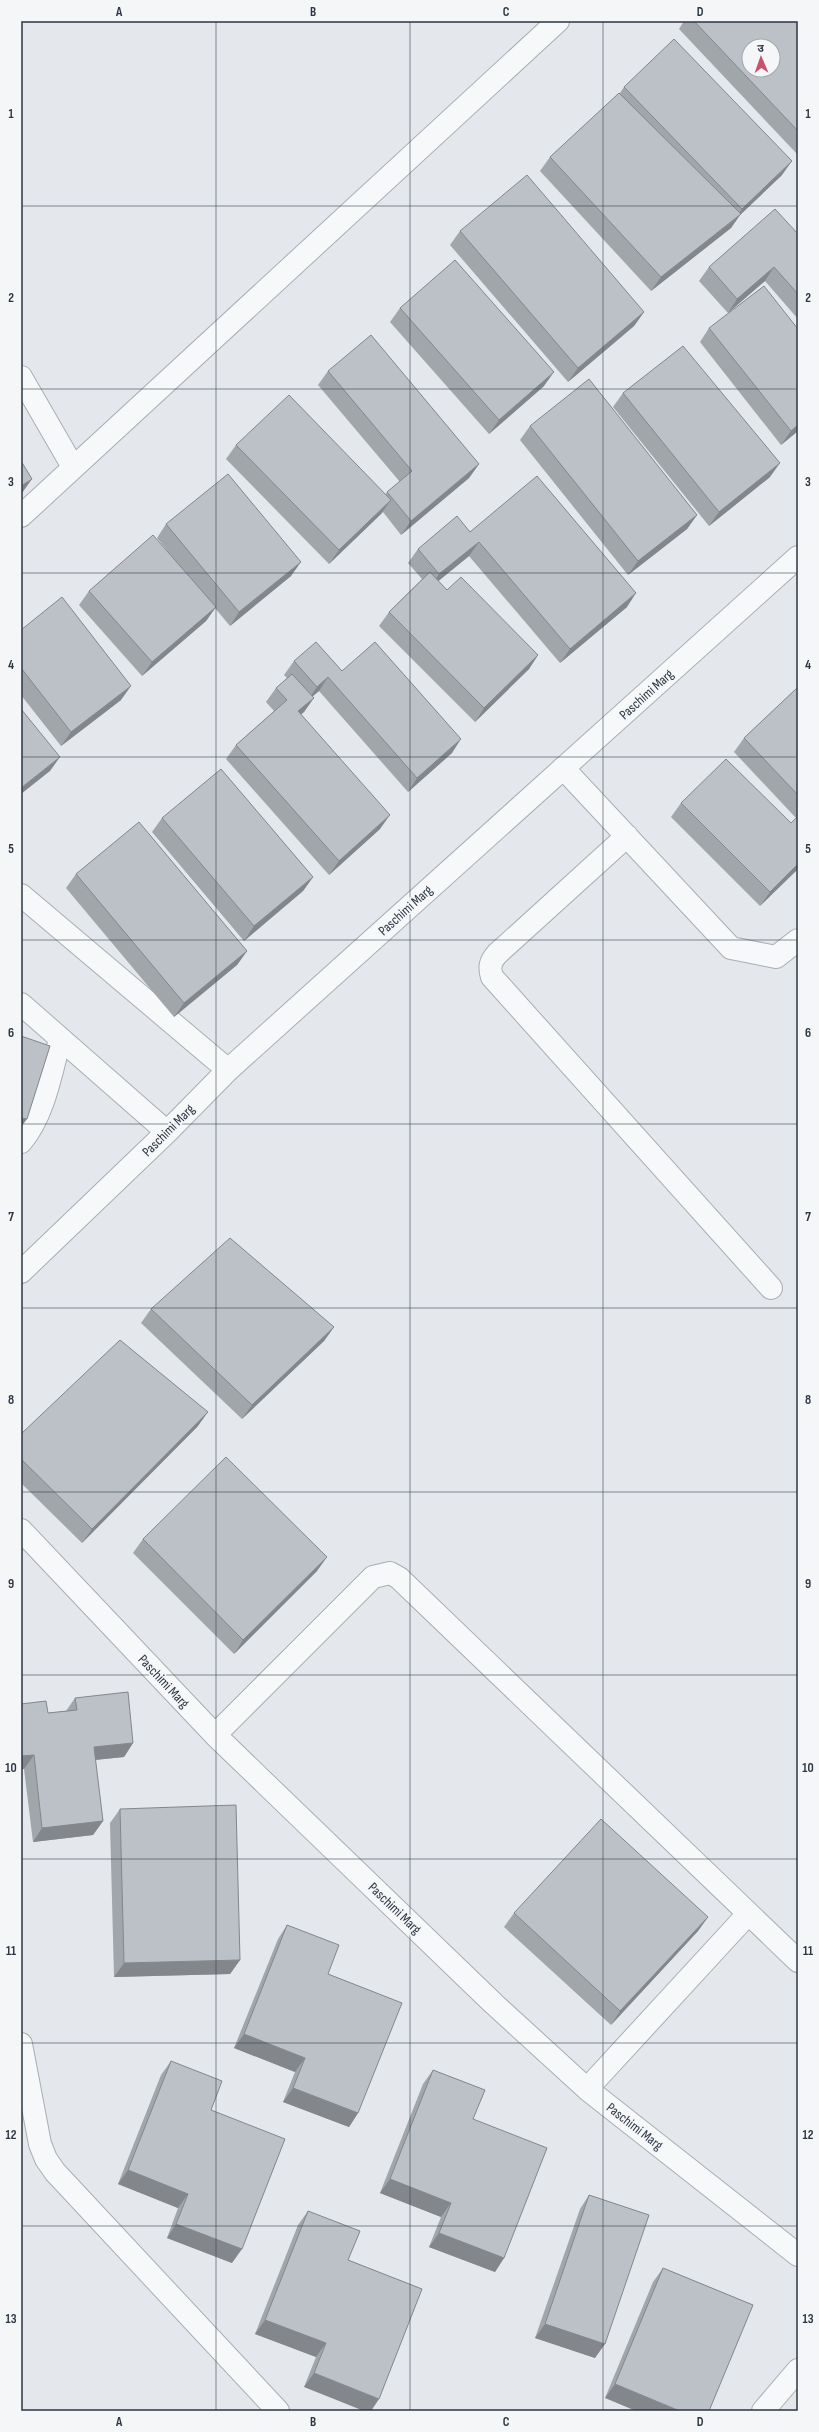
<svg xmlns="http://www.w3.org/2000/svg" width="819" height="2432" viewBox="0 0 819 2432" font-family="'Sofia Sans Condensed','Noto Sans Devanagari',sans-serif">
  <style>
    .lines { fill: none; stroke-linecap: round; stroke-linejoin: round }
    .minor-casing { stroke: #a9aeb5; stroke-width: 24 }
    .minor { stroke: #f6f8f9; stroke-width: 22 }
    .wall { fill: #a1a6ab }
    .shaded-wall { fill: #83878b }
    .building { fill: #bbc1c7; stroke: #83878b; fill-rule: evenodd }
    .grid { fill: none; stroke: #2c3642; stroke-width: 1; stroke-opacity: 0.55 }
    .labels { text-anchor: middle; stroke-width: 3.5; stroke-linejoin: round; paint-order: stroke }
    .street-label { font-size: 14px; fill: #2c3642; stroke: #f4f6f8 }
    .neatline { fill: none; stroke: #2c3642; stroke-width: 1.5 }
    .grid-label { font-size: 13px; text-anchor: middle; font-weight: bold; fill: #2c3642 }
  </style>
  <rect width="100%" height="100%" fill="#e4e7eb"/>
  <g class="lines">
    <g class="minor-casing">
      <path id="minor" d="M21 377 73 467
        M21 516 558 21
        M563 768 731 948 776 957 798 940
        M627 836 497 954C490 962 489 967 492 977L771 1288
        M21 895 228 1070
        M21 1004 167 1132
        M21 1142C44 1115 51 1073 60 1039
        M21 1272 167 1132 228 1070 798 557
        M21 1530 215 1735 494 2004 587 2089 798 2255
        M215 1735 373 1577 390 1573 399 1578 798 1961
        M21 2044 40 2144 46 2159 55 2172 278 2411
        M587 2089 748 1914
        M763 2411 798 2370"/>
    </g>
    <use href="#minor" class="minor"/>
  </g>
  <path class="wall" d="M684 21H798V155L679 29Z
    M624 87 782 175 740 215 731 228 651 291 540 171 550 157 620 93Z
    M460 231 644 312 634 326 568 382 450 245Z
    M798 234V319L765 281 728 313 699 281 709 267Z
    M400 308 544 386 489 434 390 322Z
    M709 328 798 329V431L781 445 700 342Z
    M328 371 479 464 469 478 401 535 383 512 381 514 329 564 226 459 236 445 385 495 387 492 400 482 318 385Z
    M623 393 770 477 709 526 613 407Z
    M530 426 697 515 687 529 628 575 520 440Z
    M166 524 291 576 230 626 215 608 206 621 142 676 79 605 89 591 174 559 157 538Z
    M470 532 627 607 560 663 469 556 438 581 447 590 538 655 529 669 475 722 379 626 389 612 422 579 408 563 418 549Z
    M21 630 121 700 61 746 21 695Z
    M294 661 342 671 452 753 408 792 319 691 313 696 304 712 301 714 380 829 329 875 226 759 236 745 274 711 266 702 276 688 287 678 284 675Z
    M798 687V869L760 906 671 817 681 803 791 823 796 818 734 752 744 738Z
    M162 818 313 877 303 891 244 941 152 832Z
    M76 874 247 951 237 965 174 1017 66 888Z
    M151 1309 334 1327 324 1341 242 1419 141 1323Z
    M198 1426 82 1543 21 1483V1434Z
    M143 1539 317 1571 234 1654 133 1553Z
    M75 1698 133 1743 124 1757 95 1760 103 1821 93 1835 33 1842 24 1769H21V1704L48 1713 66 1711Z
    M120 1809 240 1960 230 1974 114 1977 110 1823Z
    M514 1913 708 1917 698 1931 611 2025 504 1927Z
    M287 1925 328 1974 358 2113 349 2127 283 2102 295 2072 234 2048 278 1939Z
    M171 2061 211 2110 232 2263 167 2238 178 2208 118 2184 161 2075Z
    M433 2070 473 2119 504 2258 495 2272 429 2247 441 2217 380 2193 423 2084Z
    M589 2195 595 2358 535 2338 580 2209Z
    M308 2211 348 2260 422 2289 304 2387 316 2357 255 2334 298 2225Z
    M663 2268 753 2305 605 2398 653 2282Z"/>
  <path class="shaded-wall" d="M792 161 782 175 740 215 731 228 651 291 661 277 735 219 742 209Z
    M774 267 765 281 728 313 737 299Z
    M644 312 634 326 568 382 578 368Z
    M554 372 544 386 489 434 499 420Z
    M798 425V431L781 445 791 431Z
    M780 463 770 477 709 526 719 512Z
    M479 464 469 478 401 535 411 521Z
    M32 479 22 493 21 494V486Z
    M391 500 381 514 329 564 339 550Z
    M697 515 687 529 628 575 638 561Z
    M479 542 469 556 430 588 439 574Z
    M301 562 291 576 230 626 239 612Z
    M636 593 627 607 560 663 570 649Z
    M216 607 206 621 142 676 152 662Z
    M538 655 529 669 475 722 484 708Z
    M328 677 319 691 307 701 317 687Z
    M131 686 121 700 61 746 71 732Z
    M314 698 304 712 288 725 298 711Z
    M461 739 452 753 408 792 417 778Z
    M60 757 50 771 21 794V788Z
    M390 815 380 829 329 875 339 861Z
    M798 864V869L760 906 770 892Z
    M313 877 303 891 244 941 254 926Z
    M247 951 237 965 174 1017 184 1003Z
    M21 1118 27 1119 21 1127Z
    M334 1327 324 1341 242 1419 252 1405Z
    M208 1412 198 1426 82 1543 92 1529Z
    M327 1557 317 1571 234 1654 243 1640Z
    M133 1743 124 1757 84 1761 94 1747Z
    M34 1755 24 1769H21V1756Z
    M103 1821 93 1835 33 1842 42 1828Z
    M708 1917 698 1931 611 2025 620 2011Z
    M240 1960 230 1974 114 1977 124 1963Z
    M244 2034 305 2058 295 2072 234 2048Z
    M293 2088 358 2113 349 2127 283 2102Z
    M128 2170 188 2194 178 2208 118 2184Z
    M390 2179 451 2203 441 2217 380 2193Z
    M176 2224 242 2249 232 2263 167 2238Z
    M439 2233 504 2258 495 2272 429 2247Z
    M265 2320 326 2343 316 2357 255 2334Z
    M545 2324 605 2344 595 2358 535 2338Z
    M314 2373 379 2399 371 2411H364L304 2387Z
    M615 2384 680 2411H636L605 2398Z"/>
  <path class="building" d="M694 21H798V131ZM749 46H773V70H749Z
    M674 39 792 161 742 209 624 87Z
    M619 93 741 214 661 277 550 157Z
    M527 175 644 312 578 368 460 231Z
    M775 209 798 234V294L774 267 737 299 709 267Z
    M455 260 554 372 499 420 400 308Z
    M764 286 798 329V425L791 431 709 328Z
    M371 335 479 464 411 521 387 492 412 471 328 371Z
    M683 346 780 463 719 512 623 393Z
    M589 379 697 515 638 561 530 426Z
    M289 395 391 500 339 550 236 445Z
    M21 461 32 479 21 486Z
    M228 474 301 562 239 612 166 524Z
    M537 476 636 593 570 649 479 542 439 574 418 549 457 516 470 532Z
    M153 535 216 607 152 662 89 591Z
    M430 572 447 590 461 577 538 655 484 708 389 612Z
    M62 597 131 686 71 732 21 668V630Z
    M316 642 342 671 375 642 461 739 417 778 328 677 317 687 294 661Z
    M292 674 314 698 298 711 390 815 339 861 236 745 287 700 276 688Z
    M798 687V795L744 738Z
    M21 709 60 757 21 788Z
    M726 759 791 823 798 816V864L770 892 681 803Z
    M221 769 313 877 254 926 162 818Z
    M139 822 247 951 184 1003 76 874Z
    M21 1036 50 1046 27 1119 21 1118Z
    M230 1238 334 1327 252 1405 151 1309Z
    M120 1340 208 1412 92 1529 21 1459V1434Z
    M226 1457 327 1557 243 1640 143 1539Z
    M128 1692 133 1743 94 1747 103 1821 42 1828 34 1755 21 1756V1704L46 1701 48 1713 77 1710 75 1698Z
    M236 1805 240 1960 124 1963 120 1809Z
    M601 1819 708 1917 620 2011 514 1913Z
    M287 1925 339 1945 328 1974 402 2003 358 2113 293 2088 305 2058 244 2034Z
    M171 2061 222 2081 211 2110 285 2139 242 2249 176 2224 188 2194 128 2170Z
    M433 2070 485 2090 473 2119 547 2148 504 2258 439 2233 451 2203 390 2179Z
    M589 2195 649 2215 605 2344 545 2324Z
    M308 2211 360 2231 348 2260 422 2289 379 2399 314 2373 326 2343 265 2320Z
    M663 2268 753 2305 709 2411H680L615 2384Z"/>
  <path class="grid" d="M216 21V2411M410 21V2411M603 21V2411M21 206H798M21 389H798M21 573H798M21 757H798M21 940H798M21 1124H798M21 1308H798M21 1492H798M21 1675H798M21 1859H798M21 2043H798M21 2226H798"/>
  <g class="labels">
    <g class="street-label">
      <text transform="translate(646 694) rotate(-42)" y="5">Paschimi Marg</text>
      <text transform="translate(405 910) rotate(-42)" y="5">Paschimi Marg</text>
      <text transform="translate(168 1130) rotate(-45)" y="5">Paschimi Marg</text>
      <text transform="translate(164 1681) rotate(47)" y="5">Paschimi Marg</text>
      <text transform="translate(395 1908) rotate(44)" y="5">Paschimi Marg</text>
      <text transform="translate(635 2126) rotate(38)" y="5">Paschimi Marg</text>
    </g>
  </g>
  <rect width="819" height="2432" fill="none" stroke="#f4f6f8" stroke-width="44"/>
  <g transform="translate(761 58) rotate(358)"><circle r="19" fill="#f4f6f8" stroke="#a4a9af"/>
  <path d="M0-3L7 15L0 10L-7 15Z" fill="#c7526c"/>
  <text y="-6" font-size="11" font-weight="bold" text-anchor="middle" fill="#2c3642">उ</text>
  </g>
  <rect x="22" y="22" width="775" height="2388" class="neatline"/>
  <g class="grid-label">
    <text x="119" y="16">A</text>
    <text x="313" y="16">B</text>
    <text x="506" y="16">C</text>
    <text x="700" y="16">D</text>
    <text x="11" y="118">1</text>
    <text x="808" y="118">1</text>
    <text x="11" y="302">2</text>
    <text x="808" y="302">2</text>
    <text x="11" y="486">3</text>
    <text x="808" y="486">3</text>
    <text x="11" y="669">4</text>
    <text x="808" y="669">4</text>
    <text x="11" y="853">5</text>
    <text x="808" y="853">5</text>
    <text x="11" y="1037">6</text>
    <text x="808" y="1037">6</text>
    <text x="11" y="1221">7</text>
    <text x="808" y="1221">7</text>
    <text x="11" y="1404">8</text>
    <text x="808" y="1404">8</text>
    <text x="11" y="1588">9</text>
    <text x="808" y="1588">9</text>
    <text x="11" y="1772">10</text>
    <text x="808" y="1772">10</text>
    <text x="11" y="1955">11</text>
    <text x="808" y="1955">11</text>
    <text x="11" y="2139">12</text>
    <text x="808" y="2139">12</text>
    <text x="11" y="2323">13</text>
    <text x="808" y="2323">13</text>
    <text x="119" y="2426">A</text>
    <text x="313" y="2426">B</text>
    <text x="506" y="2426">C</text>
    <text x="700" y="2426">D</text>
  </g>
</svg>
